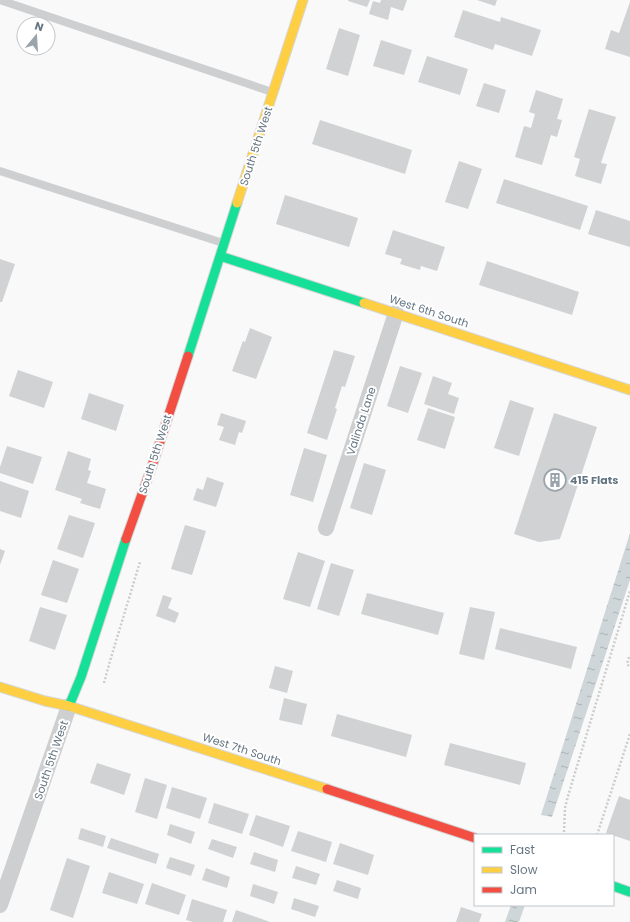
<svg xmlns="http://www.w3.org/2000/svg" width="630" height="922" viewBox="0 0 630 922" font-family="Poppins,sans-serif">
  <style>
    .water { fill: url(#water-ripples) }
    .building { fill: #d0d2d3 }
    .lines { fill: none; stroke-linecap: round; stroke-linejoin: round }
    .fast-casing { stroke: #d5d6d7; stroke-width: 11 }
    .slow-casing { stroke: #d5d6d7; stroke-width: 11 }
    .jam-casing { stroke: #d5d6d7; stroke-width: 11 }
    .path { stroke: #cbcccd; stroke-width: 2.5; stroke-dasharray: 2 2; stroke-linecap: butt }
    .lane { stroke: #cecfd0; stroke-width: 8 }
    .street { stroke: #cecfd0; stroke-width: 16 }
    .fast { stroke: #16e098; stroke-width: 9 }
    .slow { stroke: #ffcf43; stroke-width: 9 }
    .jam { stroke: #f24e42; stroke-width: 9 }
    .labels { text-anchor: middle; stroke-width: 4; stroke-linejoin: round; paint-order: stroke }
    .street-label { font-size: 11px; fill: #657683; stroke: #fff }
    .poi-label { font-size: 11px; font-weight: bold; fill: #657683; stroke: #fff; text-anchor: start }
  </style>
  <defs>
    <pattern id="water-ripples" width="26" height="14" patternUnits="userSpaceOnUse"><rect width="26" height="14" fill="#ced6d9"/><path d="M2 4q2-2 4 0t4 0M15 11q2-2 4 0t4 0" fill="none" stroke="#abb2b5"/></pattern>
  </defs>
  <rect width="100%" height="100%" fill="#f9f9f9"/>
  <path class="water" d="M630 533V580L552 817 541 815Z
    M511 905H525L519 922H505Z"/>
  <path class="building" d="M348 0H370L367 7 348 1Z
    M381 0H407L403 11 391 7 388 20 369 14 373 1 380 3Z
    M477 0H497L495 6Z
    M630 2V57L605 49 611 30 619 33Z
    M463 10 500 22 501 17 541 30 532 56 495 44 493 50 454 37Z
    M339 28 360 35 348 76 326 69Z
    M381 40 412 50 404 75 373 66Z
    M427 56 468 69 460 95 418 82Z
    M484 83 506 90 499 113 476 106Z
    M536 90 563 99 557 119 562 120 557 137 551 135 542 165 515 157 524 126 531 128 535 114 529 112Z
    M589 109 616 117 601 163 607 164 601 184 575 176 580 159 574 157Z
    M320 120 412 150 405 174 312 144Z
    M459 161 482 169 468 209 445 202Z
    M504 179 588 206 580 230 496 203Z
    M285 195 358 218 349 247 276 224Z
    M596 210 630 221V247L588 234Z
    M393 230 445 247 437 271 421 266 420 270 400 264 402 259 385 254Z
    M0 259 15 264 2 302H0Z
    M487 261 579 292 572 315 479 285Z
    M250 328 272 337 256 379 232 371 243 341 245 342Z
    M334 350 355 356 345 387 342 386 335 408 337 409 327 440 307 433Z
    M400 366 422 373 408 413 387 406Z
    M18 370 53 382 44 408 9 396Z
    M433 376 452 383 448 394 459 398 454 414 424 404Z
    M89 393 124 405 116 431 81 419Z
    M510 400 534 408 519 456 494 448Z
    M428 408 455 417 445 449 417 440Z
    M221 413 246 421 242 433 239 432 235 445 219 440 224 427 217 425Z
    M554 413 597 427 560 539 539 542 514 534Z
    M7 446 42 457 33 484 0 473V467Z
    M304 448 327 455 313 502 290 495Z
    M68 451 91 459 88 470 91 471 87 483 106 489 100 509 80 503 82 499 55 490Z
    M364 463 386 470 372 515 350 508Z
    M207 477 224 483 216 507 193 500 197 488 203 490Z
    M0 481 29 491 21 518 0 511Z
    M69 515 95 523 83 558 57 549Z
    M185 525 206 531 192 575 171 569Z
    M0 549 5 551 0 565Z
    M298 552 325 561 310 607 283 599Z
    M53 560 79 569 67 603 41 595Z
    M331 563 354 570 339 616 317 609Z
    M367 593 444 613 438 635 361 614Z
    M163 595 172 598 168 608 179 613 175 623 156 616Z
    M40 607 67 615 55 650 29 641Z
    M470 607 495 612 484 660 459 654Z
    M500 628 577 647 571 669 495 649Z
    M275 666 293 671 287 693 269 688Z
    M284 698 307 704 302 725 279 720Z
    M337 714 412 735 406 757 331 736Z
    M450 743 526 763 520 785 444 765Z
    M97 763 131 774 124 795 90 783Z
    M145 778 167 785 157 819 135 812Z
    M172 787 207 798 200 819 166 808Z
    M619 796 630 800V841L606 833Z
    M214 803 249 814 242 834 208 823Z
    M256 815 290 826 283 847 249 835Z
    M170 824 195 832 191 844 167 835Z
    M81 828 106 836 103 847 78 839Z
    M298 831 332 842 326 862 291 851Z
    M111 838 159 854 156 864 107 848Z
    M212 839 237 847 233 858 208 849Z
    M340 843 374 855 368 875 333 864Z
    M254 852 278 860 275 872 250 864Z
    M170 857 195 865 191 876 166 868Z
    M67 858 90 866 73 918 50 910Z
    M296 866 320 874 316 885 292 878Z
    M206 868 230 877 227 888 202 880Z
    M109 872 144 884 137 904 102 893Z
    M337 880 361 888 358 899 333 891Z
    M152 883 186 895 179 915 145 904Z
    M253 884 278 892 274 904 250 896Z
    M294 898 319 906 315 917 291 909Z
    M192 899 227 910 223 922H193L186 920Z
    M461 907 482 914 479 922H456Z
    M236 910 270 922H232Z"/>
  <g class="lines">
    <g class="fast-casing">
      <path id="fast" d="M220 256 364 303
        M188 356 237 203
        M69 706 81 677 126 539
        M613 886 630 892"/>
    </g>
    <g class="slow-casing">
      <path id="slow" d="M237 203 303 0
        M364 303 630 390
        M0 687 45 701 69 706 327 789"/>
    </g>
    <g class="jam-casing">
      <path id="jam" d="M126 539 152 466 188 356
        M327 789 475 838"/>
    </g>
    <path class="path" d="M629 657 627 664 630 667
      M104 683 110 661 140 562
      M564 832 565 808 568 796 630 591
      M597 835 630 734"/>
    <path class="lane" d="M0 0 272 92
      M0 171 223 243"/>
    <path class="street" d="M326 528 396 313
      M0 905 69 706"/>
    <use href="#fast" class="fast"/>
    <use href="#slow" class="slow"/>
    <use href="#jam" class="jam"/>
  </g>
  <defs>
    <g id="building-ring" transform="scale(1.15)"><circle r="9.5" fill="#fff" stroke="#99a4ac" stroke-width="1.5"/><path d="M-4-6H4V6H1V3H-1V6H-4ZM-2.5-4.3h1.7v1.8h-1.7ZM.8-4.3h1.7v1.8H.8ZM-2.5-1h1.7V.8h-1.7ZM.8-1h1.7V.8H.8Z" fill="#99a4ac"/></g>
  </defs>
  <g fill-rule="evenodd">
    <use href="#building-ring" x="555" y="480"/>
  </g>
  <g class="labels">
    <g class="street-label">
      <text transform="translate(256 146) rotate(-72)" y="4">South 5th West</text>
      <text transform="translate(429 311) rotate(18)" y="4">West 6th South</text>
      <text transform="translate(361 421) rotate(-72)" y="4">Valinda Lane</text>
      <text transform="translate(155 454) rotate(-72)" y="4">South 5th West</text>
      <text transform="translate(242 749) rotate(18)" y="4">West 7th South</text>
      <text transform="translate(51 760) rotate(-71)" y="4">South 5th West</text>
    </g>
    <g class="poi-label">
      <text x="570" y="484">415 Flats</text>
    </g>
  </g>
  <rect x="474" y="834" width="140" height="72" fill="#ffffff" stroke="#c1c8cd"/>
  <rect x="482" y="847" width="20" height="6" fill="#16e098" stroke="#c1c8cd"/>
  <text x="510" y="854" font-size="12" fill="#657683">Fast</text>
  <rect x="482" y="867" width="20" height="6" fill="#ffcf43" stroke="#c1c8cd"/>
  <text x="510" y="874" font-size="12" fill="#657683">Slow</text>
  <rect x="482" y="887" width="20" height="6" fill="#f24e42" stroke="#c1c8cd"/>
  <text x="510" y="894" font-size="12" fill="#657683">Jam</text>
  <g transform="translate(36 36) rotate(18)"><circle r="19" fill="#ffffff" stroke="#c1c8cd"/>
  <path d="M0-3L7 15L0 10L-7 15Z" fill="#99a4ac"/>
  <text y="-6" font-size="11" font-weight="bold" text-anchor="middle" fill="#657683">N</text>
  </g>
</svg>
